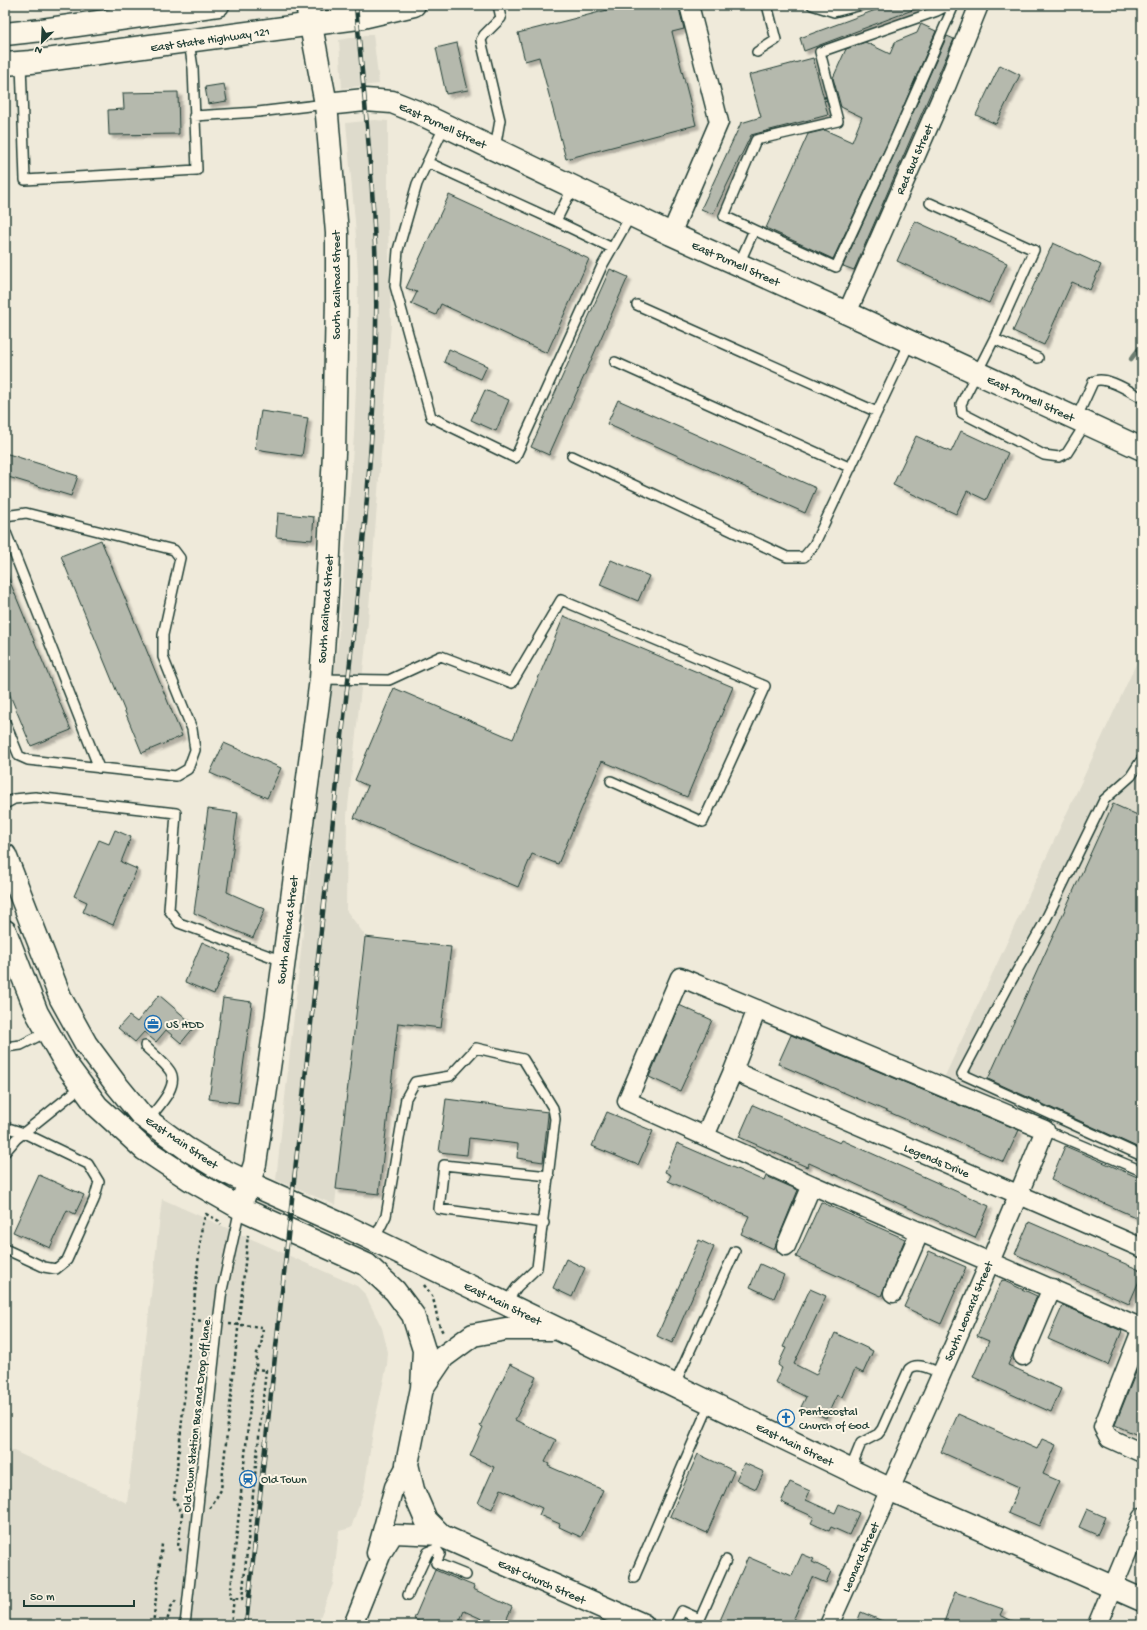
<svg xmlns="http://www.w3.org/2000/svg" width="1147" height="1630" viewBox="0 0 1147 1630" font-family="'Gochi Hand',sans-serif">
  <style>
    .built { fill: #dedbcc }
    .lines { fill: none; stroke-linecap: round; stroke-linejoin: round }
    .stream { stroke: #6c7d71; stroke-width: 4.5 }
    .building { fill: #b5b9ad; stroke: #1f3d34; filter: url(#shadow) }
    .lane-casing { stroke: #1f3d34; stroke-width: 12 }
    .street-casing { stroke: #1f3d34; stroke-width: 21 }
    .secondary-casing { stroke: #1f3d34; stroke-width: 25 }
    .primary-casing { stroke: #1f3d34; stroke-width: 25 }
    .path { stroke: #1f3d34; stroke-width: 2.5; stroke-dasharray: 3 3; stroke-linecap: butt }
    .lane { stroke: #fcf5e5; stroke-width: 9 }
    .street { stroke: #fcf5e5; stroke-width: 18 }
    .secondary { stroke: #fcf5e5; stroke-width: 22 }
    .primary { stroke: #fcf5e5; stroke-width: 22 }
    .rail-casing { stroke: #1f3d34; stroke-width: 4.5 }
    .rail { stroke: #fcf5e5; stroke-width: 3; stroke-dasharray: 9; stroke-linecap: butt }
    .labels { text-anchor: middle; stroke-width: 4; stroke-linejoin: round; paint-order: stroke }
    .street-label { font-size: 12px; fill: #1f3d34; stroke: #fcf5e5 }
    .poi-label { font-size: 12px; fill: #1f3d34; stroke: #fcf5e5; text-anchor: start }
  </style>
  <defs>
    <filter id="shadow"><feDropShadow dx="3.5" dy="3.5" stdDeviation="1" flood-color="#0004"/></filter>
  </defs>
  <rect width="100%" height="100%" fill="#efeada"/>
  <filter id="ink" filterUnits="userSpaceOnUse"><feTurbulence type="fractalNoise" baseFrequency=".025" numOctaves="2"/><feDisplacementMap in="SourceGraphic" scale="8" xChannelSelector="R" yChannelSelector="G"/><feConvolveMatrix kernelMatrix="1 2 1 2 8 2 1 2 1" color-interpolation-filters="sRGB"/></filter>
  <g filter="url(#ink)">
    <path class="built" d="M373 34 379 84 342 88 339 40Z
      M375 120 388 121V220L391 324 367 634 347 816 346 910 364 934 335 1205 276 1180 315 823 338 642 354 435 357 362 358 274 355 221 346 123Z
      M1142 651V1162L944 1078Z
      M162 1199 357 1286 365 1294 382 1328 388 1352 387 1365 374 1425 364 1490 351 1528 339 1531 333 1584 317 1625H5V1447L127 1503Z"/>
    <g class="lines">
      <path class="stream" d="M1131 359 1142 345"/>
    </g>
    <path class="building" d="M627 5H675L676 9 679 8 684 29 672 32 696 125 566 159 539 57 525 61 518 33Z
      M889 5 923 6 804 51 800 38Z
      M921 24 936 31 888 142 833 259 766 228 808 134 825 130 852 142 862 117 841 107 833 78 846 49 865 42 890 54 895 42 917 33Z
      M947 36 954 39 854 270 843 266 898 146Z
      M457 43 468 90 446 94 436 48Z
      M813 58 824 99 825 96 827 101 824 100 828 115 751 135 713 214 701 209 741 123 761 117 749 75Z
      M1000 65 1020 75 996 124 976 115Z
      M224 84 227 101 208 104 205 87Z
      M178 92 179 134 109 135 108 110 124 109 123 93Z
      M449 195 589 259 547 353 441 304 436 315 411 304 417 292 406 288Z
      M915 221 1007 263 989 303 897 261Z
      M1053 243 1101 265 1090 290 1072 282 1044 345 1013 331Z
      M610 269 628 277 549 455 531 447Z
      M449 349 487 366 481 379 444 362Z
      M485 390 509 400 496 431 471 420Z
      M618 400 816 488 805 513 607 424Z
      M261 411 308 418 302 456 255 449Z
      M961 431 1008 453 986 500 967 491 956 514 893 485 916 436 951 452Z
      M5 453 78 476 71 496 5 476Z
      M278 513 314 517 312 540 276 537Z
      M101 540 182 736 142 753 61 556Z
      M611 560 649 576 638 601 600 585Z
      M5 570 71 730 31 746 5 683Z
      M564 616 733 687 687 797 602 761 558 864 532 854 518 887 354 818 368 786 355 780 394 688 513 739Z
      M224 743 281 768 267 798 210 773Z
      M1113 804 1142 817V1141L1139 1148 988 1079Z
      M208 809 238 813 227 892 265 909 253 938 194 913Z
      M115 830 131 837 121 862 137 869 113 925 83 912 87 902 74 896 99 840 109 844Z
      M365 937 451 947 441 1028 398 1023 379 1194 336 1189Z
      M202 942 231 955 214 994 185 982Z
      M159 995 195 1026 181 1043 166 1030 156 1042 144 1032 135 1042 118 1028 129 1016 137 1022Z
      M223 998 252 1002 238 1103 209 1099Z
      M679 1005 712 1020 680 1091 649 1077Z
      M791 1035 1019 1130 1004 1162 778 1064Z
      M446 1099 548 1112V1116L543 1162 517 1158 518 1144 469 1138 467 1155 439 1152Z
      M753 1105 840 1143 842 1140 989 1206 975 1238 809 1163 807 1167 739 1137Z
      M607 1112 653 1131 638 1165 592 1146Z
      M677 1143 764 1181 766 1176 798 1190 774 1249 741 1234 749 1216 668 1181 671 1175 665 1172Z
      M1065 1146 1142 1179V1220L1051 1180Z
      M39 1175 84 1195 75 1214 67 1210 50 1248 13 1232Z
      M821 1202 905 1239 881 1296 796 1257Z
      M1029 1222 1142 1271V1274L1129 1304 1015 1254Z
      M699 1240 714 1247 672 1343 657 1336Z
      M929 1251 966 1267 941 1324 904 1307Z
      M566 1259 585 1268 572 1297 553 1288Z
      M760 1264 784 1275 774 1298 750 1287Z
      M1002 1280 1037 1296 1008 1365 1061 1389 1051 1412 973 1377 989 1341 977 1336Z
      M810 1289 826 1296 794 1364 816 1375 835 1333 873 1351 863 1373 855 1369 842 1397 837 1395 826 1418 801 1407 806 1397 775 1382 782 1368 778 1365 786 1348 783 1347Z
      M1063 1305 1122 1331 1108 1365 1048 1339Z
      M1142 1357V1437L1115 1425Z
      M510 1364 536 1377 515 1420 556 1440 545 1462 549 1464 548 1466 603 1490 581 1537 559 1527 560 1524 539 1515 542 1508 501 1489 492 1509 478 1503 494 1467 470 1456 483 1427 480 1426Z
      M958 1414 1037 1449 1042 1439 1056 1445 1043 1474 1059 1481 1039 1526 1008 1513 1019 1487 941 1452Z
      M698 1454 734 1471 707 1533 670 1516Z
      M744 1463 764 1472 756 1489 736 1480Z
      M790 1482 810 1491 806 1500 835 1513 839 1504 859 1513 849 1535 831 1527 829 1531 811 1523 814 1517 781 1502Z
      M1087 1509 1105 1517 1097 1535 1079 1527Z
      M802 1554 814 1559 812 1562 831 1571 826 1583 812 1577 791 1625H718L748 1557 792 1576Z
      M435 1570 474 1586 473 1589 512 1607 504 1625H495L464 1611 458 1625H427L414 1619Z
      M955 1592 1003 1609 1000 1615 1021 1625H943Z
      M861 1612 892 1625H856Z"/>
    <g class="lines">
      <g class="lane-casing">
        <path id="lane" d="M812 5 834 12 862 5
          M757 52 776 40 767 5
          M21 63 25 180 197 170 193 68 189 42
          M194 116 258 112 326 104
          M445 125 417 184 398 250 395 286 431 417 515 458 602 266 631 215
          M495 149 500 120 481 40 484 35 501 18 498 5
          M427 162 556 221 573 187
          M930 203 1034 250 994 339
          M556 221 612 248
          M754 230 836 267 893 144 954 5
          M739 264 754 230 724 216 756 140 838 121 820 52 937 11 949 5
          M637 305 877 412
          M1038 358 994 339 961 404 962 413 1044 455 1059 457 1067 453 1086 423
          M615 362 851 468
          M1076 419 1093 382C1104 374 1131 392 1142 398
          M572 456 787 557H804L814 545 910 342
          M5 516 26 513 174 550 180 558 163 635V657L192 729 195 750 188 769 176 776 28 760 19 756 5 722
          M5 530 99 768
          M321 679 389 680 441 656 512 683 561 600 765 686 703 822 611 781
          M1142 759 1131 776 1104 800 1044 923 1009 985 962 1074 1142 1156
          M5 804 14 799 35 797 176 813 169 910 179 923 283 961
          M145 1046C153 1054 164 1062 170 1071 180 1086 157 1108 148 1120
          M5 1047 21 1045 47 1032
          M5 1127 24 1133 88 1164 99 1182 94 1200 67 1260 56 1269 44 1267 5 1249
          M1045 1130 1142 1171
          M5 1152 16 1139 82 1086
          M544 1223 439 1209 444 1165 549 1176
          M374 1240 386 1216 406 1098 415 1082 450 1076 476 1048 523 1059 553 1108 555 1119 537 1268 517 1287 505 1304
          M674 1386 735 1251
          M850 1470 861 1443 878 1434 882 1429 909 1369C918 1361 931 1370 941 1373
          M436 1549 440 1554 436 1563 466 1575
          M634 1578 710 1403
          M408 1595 428 1552 436 1549 442 1536
          M185 1625 218 1322 222 1290 240 1208
          M675 1625 682 1611 700 1619 726 1560"/>
      </g>
      <g class="street-casing">
        <path id="street" d="M671 234 719 122 689 5
          M847 313 945 89 979 5
          M733 1071 1142 1248
          M705 1136 733 1071 757 1009
          M812 1185 627 1101 680 977 1045 1130C977 1297 903 1461 829 1625
          M786 1246 812 1185 1142 1328 1103 1427 1109 1438 1142 1453
          M893 1293 920 1231
          M1023 1356 1052 1288
          M376 1553 394 1487 407 1464
          M353 1625 382 1553 394 1534 442 1536
          M1097 1625 1142 1517"/>
      </g>
      <g class="secondary-casing">
        <path id="secondary" d="M326 104 365 100 392 102 417 112 671 234 869 323 1142 449
          M5 855 61 999 86 1044 115 1083 142 1116 187 1149 218 1168 249 1183 345 1226 891 1490 1142 1600
          M5 931 37 1013 66 1064 97 1106 144 1149 191 1180 240 1208 367 1265 395 1291 413 1315 424 1350 422 1388
          M240 1208 255 1164 276 1020 321 679 327 593 334 453 337 299V233L326 104 307 5
          M551 1329H506L473 1335 443 1357 422 1388 407 1464 413 1490 426 1520 442 1536 643 1625"/>
      </g>
      <g class="primary-casing">
        <path id="primary" d="M5 34 42 30 218 5
          M5 64 31 62 358 18 414 5"/>
      </g>
      <path class="path" d="M424 1285C427 1289 430 1293 432 1296 437 1309 436 1322 444 1334
        M192 1320 206 1321
        M229 1324 263 1327 261 1347 257 1353 256 1369
        M254 1369 266 1370 242 1599 230 1598Z
        M210 1508 221 1490 248 1235
        M181 1551 178 1546 182 1514 174 1498 202 1225 206 1214 219 1221 221 1224
        M196 1622 215 1625
        M153 1625 162 1544
        M166 1625 171 1607 176 1600
        M231 1625 234 1598"/>
      <use href="#lane" class="lane"/>
      <use href="#street" class="street"/>
      <use href="#secondary" class="secondary"/>
      <use href="#primary" class="primary"/>
      <g class="rail-casing">
        <path id="rail" d="M246 1625 365 523C373 424 380 325 374 226 371 152 362 78 356 5"/>
      </g>
      <use href="#rail" class="rail"/>
    </g>
  </g>
  <defs>
    <g id="office-ring" transform="scale(0.9)"><circle r="9.5" fill="#fcf5e5" stroke="#1f6fb2" stroke-width="1.5"/><path d="M-6-3h4V-5.5h4V-3h4V5H-6ZM-1-4.5V-3h2v-1.5ZM-6 0V1H6V0Z" fill="#1f6fb2"/></g>
    <g id="church-ring" transform="scale(0.9)"><circle r="9.5" fill="#fcf5e5" stroke="#1f6fb2" stroke-width="1.5"/><path d="M-1.2-6h2.4v3.5h3.3v2.4h-3.3V6h-2.4V-.1h-3.3v-2.4h3.3Z" fill="#1f6fb2"/></g>
    <g id="station-ring" transform="scale(0.9)"><circle r="9.5" fill="#fcf5e5" stroke="#1f6fb2" stroke-width="1.5"/><path d="M-3-6H3Q5-6 5-4V2Q5 4 3 4L4.5 6H3L1.5 4h-3L-3 6H-4.5L-3 4Q-5 4-5 2V-4Q-5-6-3-6ZM-3.5-4v3h7v-3ZM-3.5 1v1.5H-2V1ZM2 1v1.5H3.5V1Z" fill="#1f6fb2"/></g>
  </defs>
  <g fill-rule="evenodd">
    <use href="#office-ring" x="153" y="1024"/>
    <use href="#church-ring" x="786" y="1418"/>
    <use href="#station-ring" x="248" y="1479"/>
  </g>
  <g class="labels">
    <g class="street-label">
      <text transform="translate(210 39) rotate(-8)" y="4">East State Highway 121</text>
      <text transform="translate(443 125) rotate(25)" y="4">East Purnell Street</text>
      <text transform="translate(914 159) rotate(-66)" y="4">Red Bud Street</text>
      <text transform="translate(736 263) rotate(24)" y="4">East Purnell Street</text>
      <text transform="translate(336 285) rotate(-90)" y="4">South Railroad Street</text>
      <text transform="translate(1031 398) rotate(25)" y="4">East Purnell Street</text>
      <text transform="translate(325 609) rotate(-86)" y="4">South Railroad Street</text>
      <text transform="translate(287 930) rotate(-83)" y="4">South Railroad Street</text>
      <text transform="translate(182 1142) rotate(34)" y="4">East Main Street</text>
      <text transform="translate(937 1160) rotate(23)" y="4">Legends Drive</text>
      <text transform="translate(503 1303) rotate(26)" y="4">East Main Street</text>
      <text transform="translate(968 1311) rotate(-67)" y="4">South Leonard Street</text>
      <text transform="translate(196 1414) rotate(-84)" y="4">Old Town Station Bus and Drop off lane.</text>
      <text transform="translate(795 1444) rotate(26)" y="4">East Main Street</text>
      <text transform="translate(860 1557) rotate(-66)" y="4">Leonard Street</text>
      <text transform="translate(542 1581) rotate(24)" y="4">East Church Street</text>
    </g>
    <g class="poi-label">
      <text x="166" y="1028">US HDD</text>
      <text x="799" y="1415">Pentecostal<tspan x="799" dy="14">Church of God</tspan></text>
      <text x="261" y="1483">Old Town</text>
    </g>
  </g>
  <rect width="1147" height="1630" fill="none" stroke="#fcf5e5" stroke-width="20"/>
  <rect x="10" y="10" width="1127" height="1610" fill="none" stroke="#1f3d34" stroke-width="1.5" filter="url(#ink)"/>
  <g transform="translate(42 42) rotate(204)" stroke="#fcf5e5" stroke-width="3" paint-order="stroke">
  <path d="M0-3L7 15L0 10L-7 15Z" fill="#1f3d34"/>
  <text y="-6" font-size="11" font-weight="bold" text-anchor="middle" fill="#1f3d34">N</text>
  </g>
  <path d="M24 1600v6h110v-6" fill="none" stroke="#1f3d34" stroke-width="2"/>
  <text x="30" y="1600" font-size="12" fill="#1f3d34" stroke="#fcf5e5" stroke-width="3" paint-order="stroke">50 m</text>
</svg>
